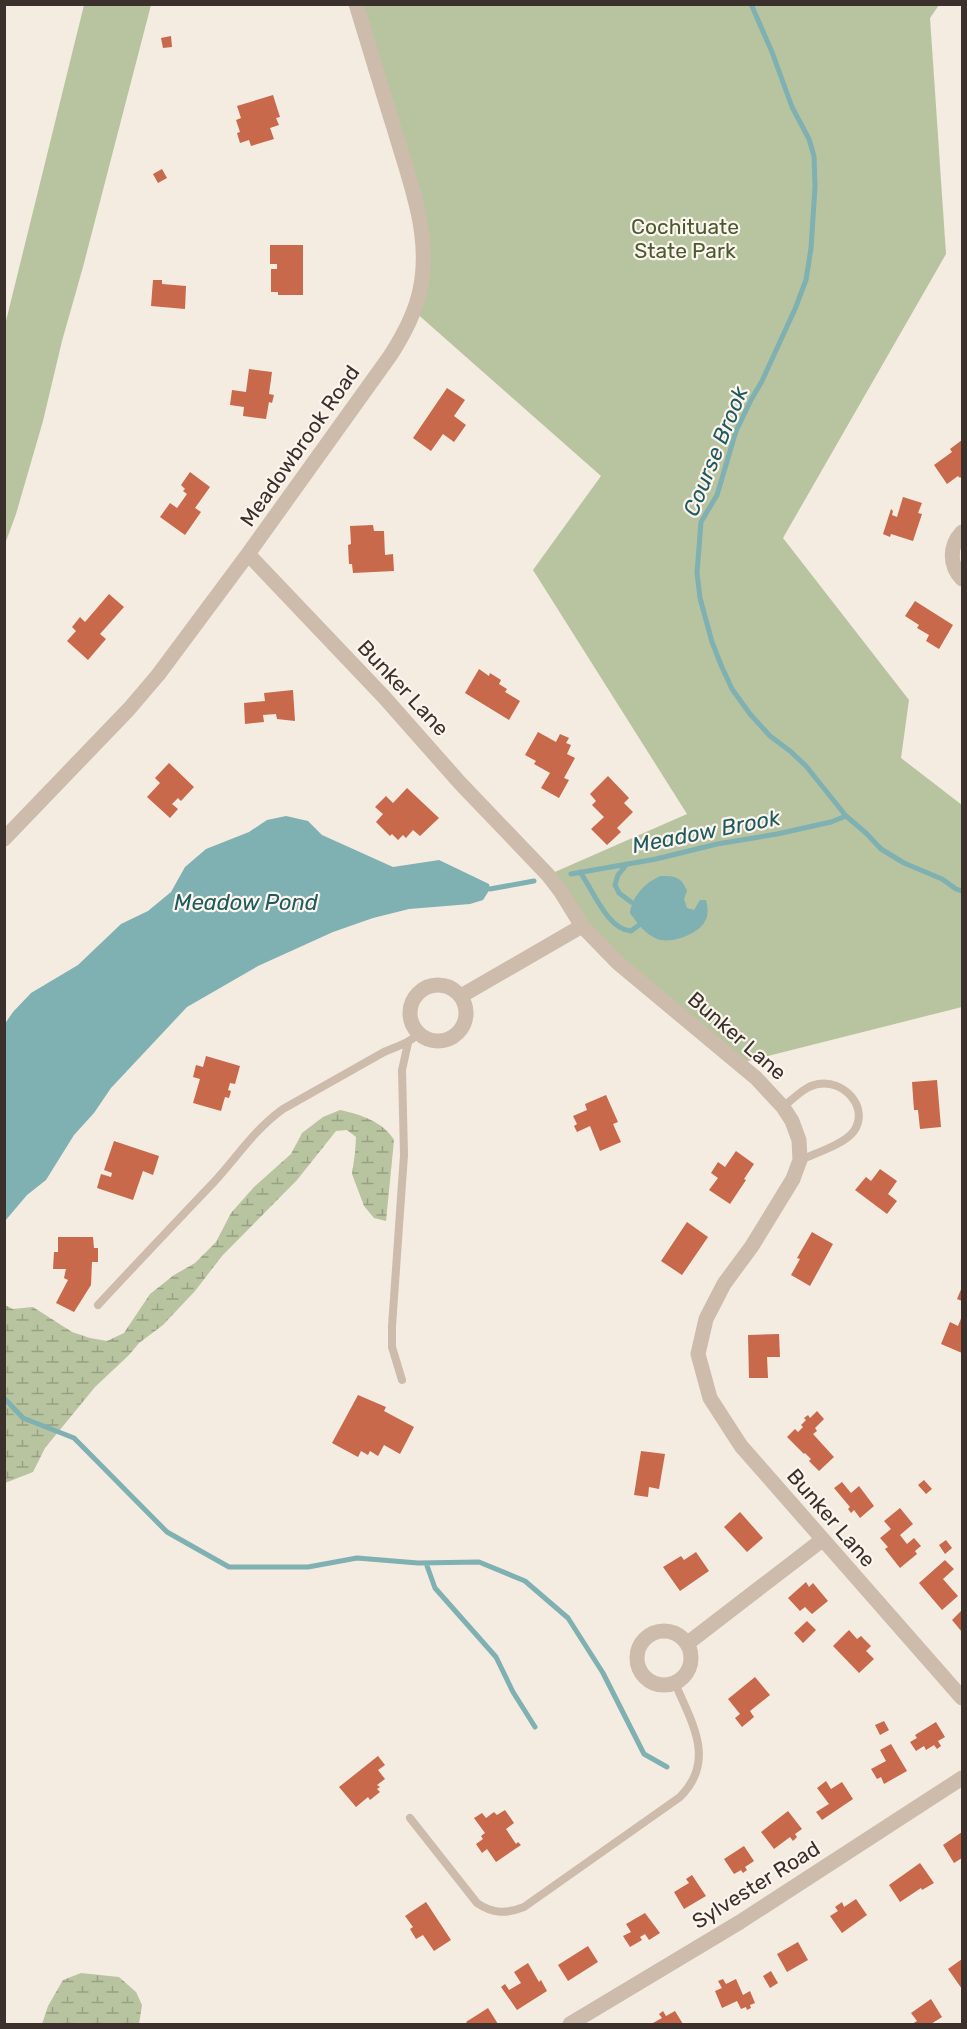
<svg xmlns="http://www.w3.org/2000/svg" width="967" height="2029" viewBox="0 0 967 2029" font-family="Rubik,sans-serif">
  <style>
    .wetland { fill: url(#wetland-marsh) }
    .park { fill: #b8c4a0 }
    .water { fill: #7fb0b2 }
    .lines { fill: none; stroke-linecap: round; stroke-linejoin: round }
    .stream { stroke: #7fb0b2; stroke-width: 5 }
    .building { fill: #c8694b }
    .service { stroke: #cdbbac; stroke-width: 8 }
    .minor { stroke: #cdbbac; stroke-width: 15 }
    .labels { text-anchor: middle; stroke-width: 4.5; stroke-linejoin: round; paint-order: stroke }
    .park-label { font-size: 21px; fill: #4a5a2e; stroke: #fbf5ee }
    .street-label { font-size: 21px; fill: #3b302b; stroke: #fbf5ee }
    .water-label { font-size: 22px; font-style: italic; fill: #1f5a5e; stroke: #fbf5ee }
  </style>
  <defs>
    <pattern id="wetland-marsh" width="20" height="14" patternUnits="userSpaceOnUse" patternTransform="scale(1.5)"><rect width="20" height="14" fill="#b8c4a0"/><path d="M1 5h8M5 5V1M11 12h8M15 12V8" fill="none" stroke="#97a083"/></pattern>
  </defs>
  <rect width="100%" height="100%" fill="#f4ebe1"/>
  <path class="wetland" d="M340 1110C359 1114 384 1122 394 1140L386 1221 374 1218 364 1206 352 1174 355 1153 356 1137 347 1130 336 1131 297 1180 222 1256 195 1291 163 1325 139 1343 129 1355 95 1387 45 1448 33 1472 5 1483V1305L13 1309 33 1307 72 1332 90 1338 107 1341 124 1333 150 1294 174 1275 195 1263 216 1242 231 1213 254 1187 291 1154 302 1133 323 1117Z
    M81 1973 119 1977 136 1992 142 2005 139 2024H42L48 2006 63 1980Z"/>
  <path class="park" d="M84 5H151L83 267 62 341 43 421 16 514 5 544V325Z
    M356 5H939L930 18 946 254 783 538 909 700 901 758 962 805V1007L740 1063 618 963 548 875 687 814 533 570 601 476 414 311 423 241Z"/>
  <path class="water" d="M286 816 308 821 322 835 393 867 439 860 489 884 490 889 483 900 470 904 409 909 373 918 333 932 258 966 187 1007 111 1088 94 1113 74 1135 46 1180 27 1195 5 1221 4 1025 13 1012 31 993 78 965 121 924 148 911 171 892 185 867 206 849 249 832 267 820Z
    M660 876C675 876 681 876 687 891L684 899 687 908 694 910 700 900H706C708 908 709 916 704 923 696 935 671 944 657 939 645 934 637 923 630 913 632 896 645 883 660 876Z"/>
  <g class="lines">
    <path class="stream" d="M751 4 772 52 792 107 809 139 814 156 815 187 811 248 806 280 795 309 762 381 751 400 736 431 717 495 701 522 697 573 700 598 712 642 721 665 732 689 750 714 770 736 790 751 806 766 846 816 866 833 881 849 904 863 942 879 956 889 962 891
      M627 864 618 875 615 885 619 893 631 902
      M580 872C593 890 607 929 631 931L639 925
      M571 874 656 859 717 844 777 834 831 822 846 816
      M490 889 534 881
      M4 1398 23 1418 74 1438 167 1532 229 1567H308L357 1558 418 1563 479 1562 525 1581 568 1618 603 1673 644 1754 667 1767
      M426 1563 435 1588 496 1657 513 1692 535 1727"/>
  </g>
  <path class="building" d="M171 36 172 47 163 48 161 38Z
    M273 95 280 117 276 118 279 125 270 128 274 139 251 146 249 140 240 143 237 133 240 132 236 120 241 118 237 106Z
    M162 169 167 178 158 183 153 174Z
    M270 245H303V295H278V292H271V269H277V264H270Z
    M153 280H162V284L186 286 185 309 151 306Z
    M249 369 272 372 269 394 274 395 272 403 269 402 266 419 243 416 244 407 230 405 232 390 246 392Z
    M447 388 465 400 454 416 466 425 454 442 443 434 431 451 413 438Z
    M962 440V476L960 478 958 476 947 484 934 465 952 452 950 449Z
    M190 472 210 487 195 508 201 512 185 535 160 517 170 503 177 508 187 494 183 491 185 489 181 485Z
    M903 497 922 503 918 513 922 514 913 541 891 534 890 537 883 534 891 509 893 511 892 515 897 517Z
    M373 525 374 531H384L385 555 393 554 394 571 353 573 352 564H349L348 545 351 544 350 526Z
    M109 594 124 607 100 634 106 639 88 660 67 641 76 631 72 627 80 617 85 622Z
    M915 601 953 625 939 649 926 641 929 635 917 628 919 625 905 616Z
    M479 669 489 676 490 673 501 680 499 684 507 689 505 692 520 701 509 720 465 693Z
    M293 690 295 721 277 719 276 714 263 715 264 722 245 724 244 703 265 701 264 693Z
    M538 732 556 742 560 734 569 738 566 743 571 745 567 754 575 758 564 778 569 780 559 798 541 788 550 773 534 764 536 761 525 755Z
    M169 763 194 787 181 801 178 798 172 804 178 809 170 818 147 797 160 783 155 778Z
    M608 776 629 798 624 803 633 812 617 828 621 832 607 845 591 829 604 817 592 805 596 801 590 794Z
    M407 788 439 818 420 836 413 830 406 838 403 835 398 840 392 834 390 836 376 822 383 814 375 807 386 796 393 803Z
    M206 1056 240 1066 235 1084 230 1083 228 1090 231 1091 229 1098 225 1097 221 1111 193 1103 200 1079 193 1077 196 1065 203 1067Z
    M937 1080 941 1127 920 1129 918 1110H914L912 1082Z
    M606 1095 618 1122 613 1124 621 1142 600 1151 590 1126 577 1132 574 1126 577 1124 573 1116 587 1110 585 1104Z
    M114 1141 159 1156 153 1175 143 1171 133 1200 97 1188 101 1174 111 1177 112 1173 104 1170Z
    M736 1151 754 1164 744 1179 746 1180 730 1204 709 1190 718 1178 711 1173 718 1162 725 1167Z
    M880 1169 897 1181 888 1194 897 1201 887 1214 855 1190 866 1177 871 1181Z
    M687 1222 708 1237 682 1275 661 1261Z
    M812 1232 833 1244 810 1286 791 1275 800 1259 797 1258Z
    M58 1237H93L94 1248H98V1262H92L91 1285 74 1312 56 1303 68 1280 64 1278 66 1269H53L54 1252H58Z
    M962 1287V1301L957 1299Z
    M962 1316V1353L941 1344 950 1322 958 1326Z
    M779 1334 780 1357H767L768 1378H749L748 1335Z
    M358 1395 386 1407 384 1411 414 1427 400 1454 384 1445 378 1456 370 1451 368 1455 361 1451 358 1457 332 1443Z
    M817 1411 824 1419 815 1428 817 1431 813 1434 834 1457 819 1471 809 1461 811 1459 805 1453 804 1454 787 1437 795 1429 798 1432 803 1427 801 1425 806 1420 804 1418 808 1415 810 1418Z
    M641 1451 665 1454 659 1489 649 1487 648 1497 634 1495Z
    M924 1480 932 1489 926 1494 918 1485Z
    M842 1482 851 1493 859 1486 874 1506 860 1518 854 1510 851 1513 848 1509 850 1507 834 1488Z
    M900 1508 913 1524 900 1535 907 1544 914 1538 921 1546 915 1551 917 1554 900 1568 885 1549 888 1547 880 1538 891 1529 884 1521Z
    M740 1512 763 1538 747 1552 724 1527Z
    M946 1540 952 1548 945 1554 939 1545Z
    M696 1552 709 1571 680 1591 663 1567 681 1556 684 1560Z
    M945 1560 954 1569 943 1579 958 1596 942 1610 919 1583Z
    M806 1582 809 1587 813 1583 828 1601 812 1614 805 1607 800 1611 788 1598Z
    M962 1610V1632L952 1620Z
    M807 1621 816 1630 803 1643 794 1633Z
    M849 1630 857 1639 861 1636 871 1646 866 1651 874 1659 859 1673 833 1646Z
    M755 1677 770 1695 750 1711 754 1717 742 1727 735 1718 740 1714 728 1699Z
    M884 1721 889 1730 880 1735 875 1725Z
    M936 1722 945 1737 938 1741 941 1746 937 1749 934 1745 926 1750 924 1746 916 1751 910 1742 917 1738 915 1735Z
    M891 1744 907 1771 884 1784 881 1777 877 1779 871 1769 886 1761 880 1750Z
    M378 1756 385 1765 378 1770 385 1779 377 1785 380 1787 377 1789 380 1792 370 1800 368 1797 356 1807 339 1787Z
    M826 1781 831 1789 842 1782 853 1799 822 1820 816 1812 829 1804 817 1788Z
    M505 1810 514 1823 506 1829 516 1844 518 1842 521 1845 496 1862 487 1849 482 1853 476 1844 483 1839 481 1836 485 1833 474 1818 482 1813 486 1818 494 1812 497 1815Z
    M788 1811 802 1829 795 1834 797 1837 793 1841 790 1837 774 1849 761 1832Z
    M962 1832V1858L954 1863 943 1845Z
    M744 1846 754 1861 745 1867 747 1870 743 1873 741 1870 734 1874 724 1859Z
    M920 1863 934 1883 922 1890 921 1888 900 1902 889 1885Z
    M692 1875 706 1896 684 1909 674 1892 689 1883 686 1879Z
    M856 1899 867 1915 842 1933 830 1916 838 1911 835 1907 842 1902 844 1907Z
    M426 1902 451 1940 434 1951 423 1935 416 1939 410 1929 413 1927 405 1916Z
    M645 1913 660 1933 649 1940 645 1934 640 1937 642 1940 630 1947 623 1936 631 1932 626 1924Z
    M798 1942 808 1960 787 1972 777 1954Z
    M588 1946 598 1962 568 1981 558 1965Z
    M962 1959V1989L948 1969Z
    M528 1963 539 1982 541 1980 547 1991 517 2010 501 1987 505 1984 509 1990 521 1983 514 1972Z
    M771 1971 778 1983 770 1988 763 1976Z
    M723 1979 726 1984 736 1979 743 1995 750 1991 755 2003 750 2005 751 2008 747 2010 746 2007 741 2009 737 2001 722 2008 715 1991 722 1988 718 1981Z
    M931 1999 942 2017 931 2024H912L917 2021 911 2013Z
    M488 2008 498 2024H468L466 2022Z
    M663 2011 666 2016 675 2011 683 2024H654L653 2023 662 2018 659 2014Z"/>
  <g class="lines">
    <path class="service" d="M783 1107C793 1099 805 1086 818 1084 843 1079 870 1107 854 1131 845 1144 814 1154 800 1160
      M98 1305C136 1264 175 1223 214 1182 237 1157 255 1129 283 1109L384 1052C397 1046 408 1044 418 1034
      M402 1380 392 1347V1326L404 1155 402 1070 408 1043
      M410 1818 477 1903C493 1914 506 1914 524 1907L680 1797C717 1760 691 1722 675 1683"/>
    <path class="minor" d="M962 532C949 546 949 565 962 579
      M248 554 384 697 460 783 548 875 561 892 582 926 618 963 756 1078 783 1107 792 1121 799 1140 800 1160 793 1179 752 1246 724 1284 706 1319 698 1354 710 1398 741 1446 962 1698
      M4 839 129 709 158 675 248 554 390 356C403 336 415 314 420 290 432 235 409 180 394 128 381 87 369 46 356 4
      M410 1013a28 28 0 1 1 56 0a28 28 0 1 1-56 0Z
      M461 996 582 926
      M637 1658a27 27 0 1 1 54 0a27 27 0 1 1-54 0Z
      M688 1643 822 1540
      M570 2024 740 1922 962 1778"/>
  </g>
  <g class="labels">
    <g class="park-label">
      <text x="685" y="234">Cochituate<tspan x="685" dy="24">State Park</tspan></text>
    </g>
    <g class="street-label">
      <text transform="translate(300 446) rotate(-55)" y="7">Meadowbrook Road</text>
      <text transform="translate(403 688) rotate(47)" y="7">Bunker Lane</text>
      <text transform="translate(737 1036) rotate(41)" y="7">Bunker Lane</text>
      <text transform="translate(831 1518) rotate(49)" y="7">Bunker Lane</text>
      <text transform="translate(756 1885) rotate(-32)" y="7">Sylvester Road</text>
    </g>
    <g class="water-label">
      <text transform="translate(715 451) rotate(-68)" y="8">Course Brook</text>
      <text transform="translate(706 831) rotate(-11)" y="8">Meadow Brook</text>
      <text x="246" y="910">Meadow Pond</text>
    </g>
  </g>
  <rect width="967" height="2029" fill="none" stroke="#3b302b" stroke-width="12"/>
</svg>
